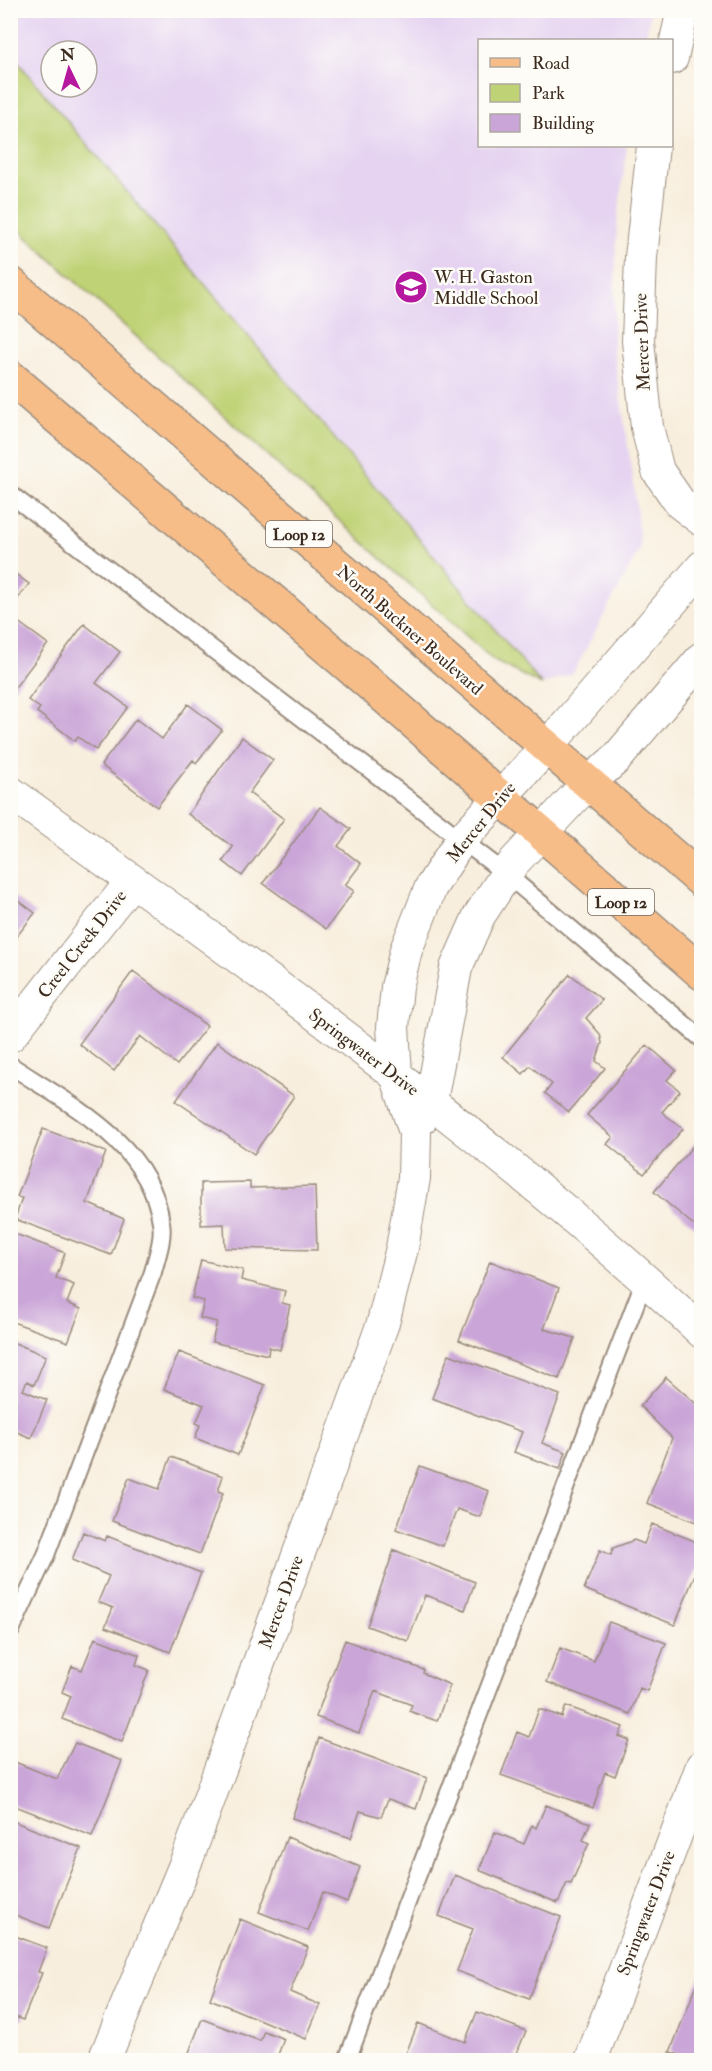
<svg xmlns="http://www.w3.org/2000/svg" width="712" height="2071" viewBox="0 0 712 2071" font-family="'IM FELL Double Pica',serif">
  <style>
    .built { fill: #e5d3f1; fill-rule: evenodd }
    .green { fill: #bfd275; stroke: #7d7e4a; stroke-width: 1.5 }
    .building { fill: #caa5d8 }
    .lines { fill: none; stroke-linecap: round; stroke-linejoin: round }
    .service-casing { stroke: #9a8c7e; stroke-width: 20 }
    .minor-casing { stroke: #9a8c7e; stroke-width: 34 }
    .primary-casing { stroke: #9a8c7e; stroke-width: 36 }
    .service { stroke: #fff; stroke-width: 16 }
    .minor { stroke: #fff; stroke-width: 32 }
    .primary { stroke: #f7bd88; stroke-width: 33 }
    .labels { text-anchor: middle; stroke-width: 5; stroke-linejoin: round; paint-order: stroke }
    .shield { fill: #fdfcf7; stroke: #75695f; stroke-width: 1.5 }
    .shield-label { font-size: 16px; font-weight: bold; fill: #3b2a1e }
    .poi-label { font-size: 18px; fill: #3b2a1e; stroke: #fdfcf7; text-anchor: start }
    .street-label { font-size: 18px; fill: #3b2a1e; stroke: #fdfcf7 }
  </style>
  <rect width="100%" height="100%" fill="#fdfcf7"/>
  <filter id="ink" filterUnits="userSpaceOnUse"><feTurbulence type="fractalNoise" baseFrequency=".0167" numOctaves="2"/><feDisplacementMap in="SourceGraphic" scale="12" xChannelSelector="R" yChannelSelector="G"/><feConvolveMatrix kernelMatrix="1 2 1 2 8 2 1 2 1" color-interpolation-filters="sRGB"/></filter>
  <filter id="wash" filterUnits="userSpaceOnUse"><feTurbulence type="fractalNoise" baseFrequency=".008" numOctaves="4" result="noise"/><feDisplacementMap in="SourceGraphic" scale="24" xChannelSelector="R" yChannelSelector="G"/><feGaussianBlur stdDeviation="1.35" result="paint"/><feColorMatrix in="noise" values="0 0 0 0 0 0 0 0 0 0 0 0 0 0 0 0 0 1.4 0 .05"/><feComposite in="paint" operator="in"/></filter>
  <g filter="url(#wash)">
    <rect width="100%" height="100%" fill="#f8eedd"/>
    <path class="built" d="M10 11H651L645 40H480V146H627L617 225 613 349 635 493 640 548 573 673 542 685 11 54ZM51 51H87V87H51Z"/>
    <path class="green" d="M11 54 542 685 494 661 11 223Z"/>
    <g id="blocks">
      <path class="building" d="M10 570 29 584 10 609Z
        M10 616 48 644 10 694Z
        M84 624 120 652 96 683 128 707 96 750 78 737 75 741 37 712 40 708 28 700Z
        M188 704 222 730 196 763 193 760 157 807 101 765 136 719 162 739Z
        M242 737 273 760 249 793 284 819 242 876 223 861 233 847 188 814Z
        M320 807 351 829 338 846 361 864 345 885 354 891 326 929 263 883Z
        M10 894 35 913 10 945Z
        M133 971 207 1026 177 1065 140 1036 114 1071 79 1044Z
        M570 974 602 1000 586 1018 600 1034 602 1043 596 1061 605 1068 569 1112 545 1093 552 1084 530 1066 523 1074 503 1057Z
        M217 1042 294 1096 254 1154 176 1101Z
        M647 1045 676 1070 667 1080 680 1091 662 1112 683 1129 644 1174 607 1144 613 1137 587 1115Z
        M43 1129 106 1152 87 1203 124 1219 111 1255 15 1219 22 1198 17 1197Z
        M702 1135V1232L654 1192Z
        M250 1182V1188L315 1186 317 1250 225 1248 224 1224 201 1225V1183Z
        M10 1232 65 1253 56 1278 74 1285 67 1303 81 1309 68 1342 10 1321Z
        M201 1260 243 1270 241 1280 285 1291 282 1303 290 1305 280 1350 269 1347 268 1355 212 1342 217 1322 200 1318 204 1301 192 1298Z
        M490 1261 559 1288 544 1329 575 1338 559 1379 459 1340Z
        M10 1341 46 1356 34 1385 27 1381 23 1390 47 1400 31 1438 10 1429Z
        M179 1352 265 1385 238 1455 195 1438 200 1425 196 1423 204 1405 164 1389Z
        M449 1354 560 1395 542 1443 566 1452 560 1469 514 1452 522 1432 432 1398Z
        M666 1377 702 1409V1524L647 1503 672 1438 640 1406Z
        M171 1457 223 1476 218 1491 223 1493 200 1554 112 1521 129 1478 159 1489Z
        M420 1466 489 1491 480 1517 457 1509 443 1546 396 1529Z
        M652 1524 702 1544V1556L675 1625 584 1589 600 1550 611 1555 613 1548 634 1540 644 1544Z
        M83 1532 105 1541 107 1536 201 1573 170 1652 105 1627 113 1608 98 1602 109 1576 72 1560Z
        M394 1550 475 1582 465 1610 425 1595 408 1641 367 1626Z
        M609 1622 666 1643 647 1691 640 1688 630 1714 547 1682 560 1648 594 1661Z
        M95 1638 139 1655 136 1665 149 1670 122 1742 62 1719 71 1696 62 1692 72 1666 82 1670Z
        M345 1640 424 1670 423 1673 450 1685 437 1721 409 1711 412 1705 375 1691 359 1733 316 1717Z
        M566 1706 623 1727 619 1736 629 1740 615 1776 605 1772 593 1808 501 1775 517 1732 529 1737 539 1709 562 1717Z
        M319 1738 427 1778 416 1809 388 1799 381 1817 360 1811 351 1838 292 1818Z
        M75 1743 122 1761 92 1836 10 1804V1774L15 1762 57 1779Z
        M546 1805 590 1823 583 1840 589 1843 571 1884 567 1883 558 1903 479 1870 495 1832 524 1844 532 1825 536 1828Z
        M10 1820 81 1848 49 1928 10 1913Z
        M287 1837 360 1867 347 1902 323 1892 308 1931 259 1912Z
        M455 1875 561 1917 529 1999 457 1971 473 1929 439 1916Z
        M240 1919 308 1947 290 1992 320 2005 306 2039 210 1999Z
        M10 1934 47 1948 38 1972 42 1973 23 2020 10 2015Z
        M701 1974 702 2060H695L670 2052Z
        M477 2012 526 2031 514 2060H415L405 2056 418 2023 465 2042Z
        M202 2019 260 2041 264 2031 284 2039 276 2060H186Z"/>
    </g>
  </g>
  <g filter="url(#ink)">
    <use href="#blocks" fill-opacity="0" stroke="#9a8c7e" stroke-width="1.5"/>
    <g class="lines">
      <g class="service-casing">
        <path id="service" d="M10 494 506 874 702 1039
          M10 1065C70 1105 150 1143 161 1222 164 1238 157 1256 153 1272L46 1555 10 1632
          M347 2060 645 1279"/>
      </g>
      <g class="minor-casing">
        <path id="minor" d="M672 58 683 10
          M653 146 641 257 638 341 647 427 658 471 680 503 702 520
          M10 792C247 964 489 1132 702 1332
          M10 1036 132 881
          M422 1118 431 1101 456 968 479 916 515 861 587 784 616 759 702 658
          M104 2060 188 1857 383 1323 402 1248 414 1178 415 1132 396 1075 393 1027 397 987 406 950 431 887 461 840 546 748 702 567
          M591 2060 702 1766"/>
      </g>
      <g class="primary-casing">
        <path id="primary" d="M10 283 702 881
          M10 377 377 690 702 973"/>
      </g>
      <use href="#service" class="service"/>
      <use href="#minor" class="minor"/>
      <use href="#primary" class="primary"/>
    </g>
  </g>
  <defs>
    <g id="school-disc" transform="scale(1.725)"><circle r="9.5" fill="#b5179e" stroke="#fdfcf7"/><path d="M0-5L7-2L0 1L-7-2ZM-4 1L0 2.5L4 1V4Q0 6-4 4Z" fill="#fff"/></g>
  </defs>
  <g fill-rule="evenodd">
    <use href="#school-disc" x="411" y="287"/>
  </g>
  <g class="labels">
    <g class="shield">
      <rect x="266" y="521" width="66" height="26" rx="4.5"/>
      <rect x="588" y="889" width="66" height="26" rx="4.5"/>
    </g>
    <g class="shield-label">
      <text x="299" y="540">Loop 12</text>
      <text x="621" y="908">Loop 12</text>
    </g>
    <g class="poi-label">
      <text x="434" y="283">W. H. Gaston<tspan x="434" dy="21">Middle School</tspan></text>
    </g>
    <g class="street-label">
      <text transform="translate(642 342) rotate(-92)" y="6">Mercer Drive</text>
      <text transform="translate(410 630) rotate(41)" y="6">North Buckner Boulevard</text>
      <text transform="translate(481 822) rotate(-51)" y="6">Mercer Drive</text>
      <text transform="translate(82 944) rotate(-52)" y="6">Creel Creek Drive</text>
      <text transform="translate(364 1052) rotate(37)" y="6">Springwater Drive</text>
      <text transform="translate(281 1602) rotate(-70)" y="6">Mercer Drive</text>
      <text transform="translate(646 1913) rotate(-69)" y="6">Springwater Drive</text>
    </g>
  </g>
  <rect width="712" height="2071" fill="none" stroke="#fdfcf7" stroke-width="36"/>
  <rect x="478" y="39" width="195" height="108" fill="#fdfcf7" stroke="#afa8a0" stroke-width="1.5"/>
  <rect x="490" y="58" width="30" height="9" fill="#f7bd88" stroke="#afa8a0" stroke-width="1.5"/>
  <text x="532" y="69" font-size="18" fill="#3b2a1e">Road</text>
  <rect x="490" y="84" width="30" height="18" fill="#bfd275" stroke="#afa8a0" stroke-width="1.5"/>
  <text x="532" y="99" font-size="18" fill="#3b2a1e">Park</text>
  <rect x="490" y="114" width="30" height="18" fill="#caa5d8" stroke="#afa8a0" stroke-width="1.5"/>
  <text x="532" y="129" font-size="18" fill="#3b2a1e">Building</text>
  <g transform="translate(69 69) rotate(355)"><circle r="28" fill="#fdfcf7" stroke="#afa8a0" stroke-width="1.5"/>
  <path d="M0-4.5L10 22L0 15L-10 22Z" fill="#b5179e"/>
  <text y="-9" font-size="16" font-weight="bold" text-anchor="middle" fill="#3b2a1e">N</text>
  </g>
</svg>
